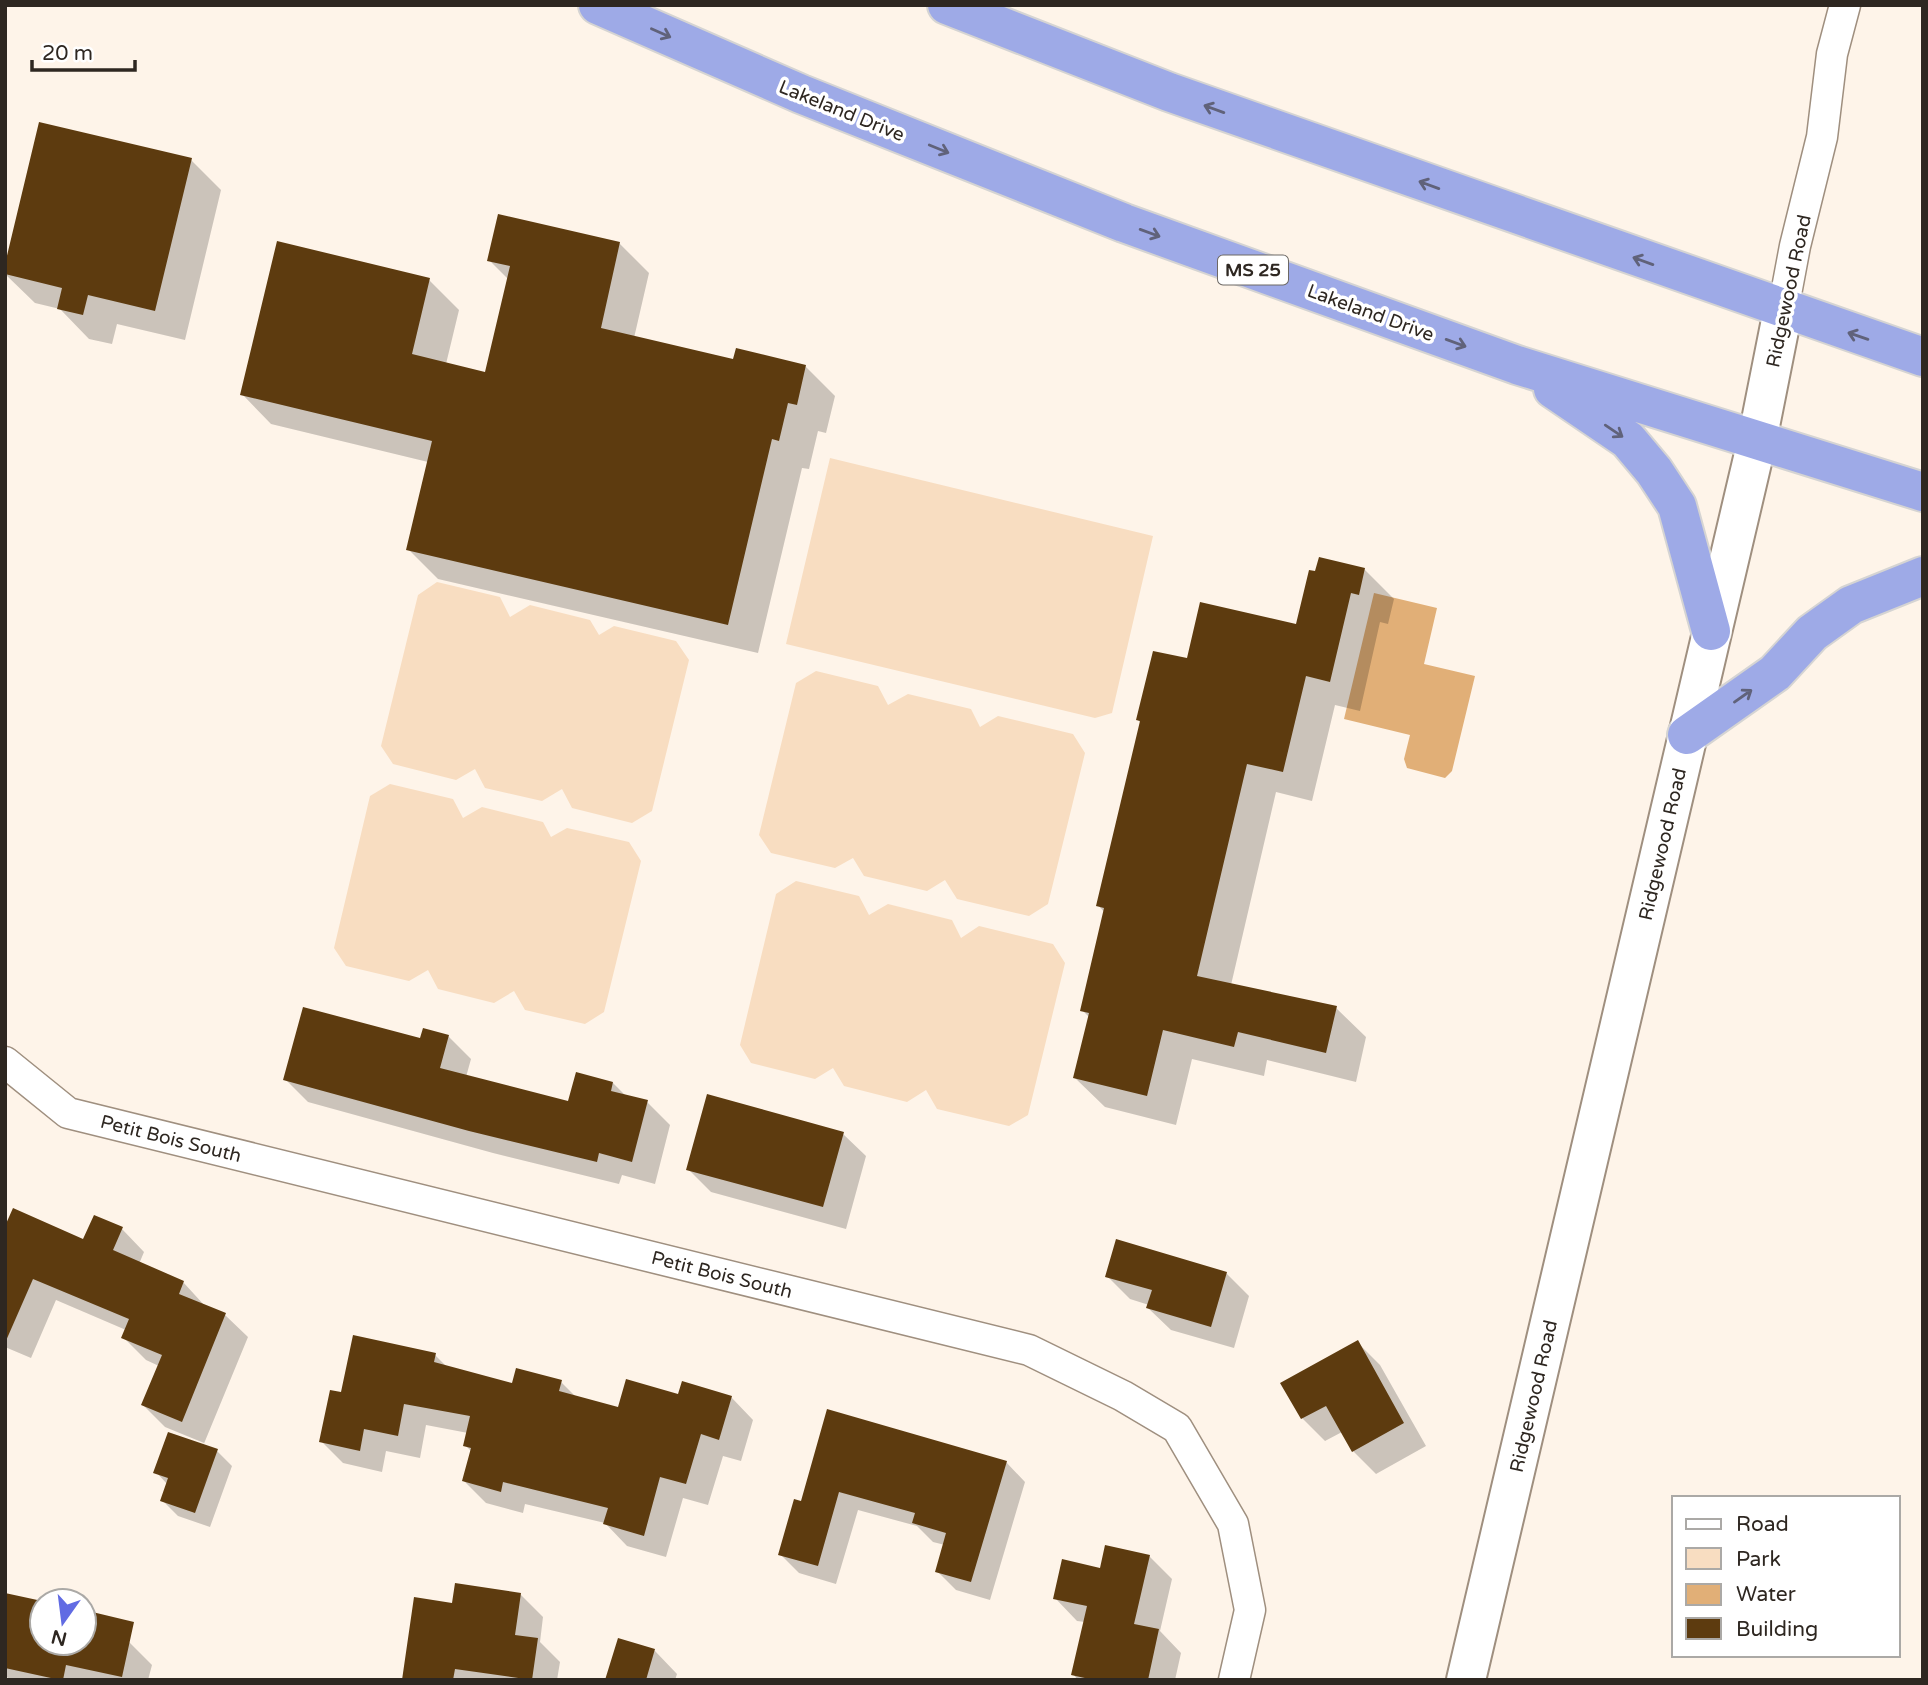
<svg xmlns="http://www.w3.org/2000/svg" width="1928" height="1685" viewBox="0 0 1928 1685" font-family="'Varela Round',sans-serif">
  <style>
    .green { fill: #f8ddc1 }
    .water { fill: #e1af77 }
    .shadow { fill: #0003 }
    .building { fill: #5d3b0f }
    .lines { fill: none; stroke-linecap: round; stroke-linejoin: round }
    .minor-casing { stroke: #9f8f7f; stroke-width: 33 }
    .tertiary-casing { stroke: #9f8f7f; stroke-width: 42 }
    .trunk-casing { stroke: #d5d4d3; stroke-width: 42 }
    .minor { stroke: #fff; stroke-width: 30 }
    .tertiary { stroke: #fff; stroke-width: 38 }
    .trunk { stroke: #9eaae7; stroke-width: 38 }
    .oneway { stroke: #60627a }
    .labels { text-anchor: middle; stroke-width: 7; stroke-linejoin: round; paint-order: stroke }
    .shield { fill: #fff; stroke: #6d6864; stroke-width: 2 }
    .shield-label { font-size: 18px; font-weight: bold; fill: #2e2721 }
    .street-label { font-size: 19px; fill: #2e2721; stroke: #fff }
  </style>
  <rect width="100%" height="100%" fill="#fef4e9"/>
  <path class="green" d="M830 458 1153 536 1112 713 1095 718 786 644Z
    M437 582 500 597 510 617 530 605 590 620 599 635 614 626 676 641 689 660 652 811 632 823 572 808 562 789 542 801 485 788 475 769 456 780 393 764 381 746 418 595Z
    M816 671 878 686 888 705 908 694 971 709 980 727 998 716 1073 734 1085 753 1048 904 1029 916 957 899 945 880 927 891 864 876 853 858 835 868 771 853 759 835 796 683Z
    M390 784 453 799 463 818 482 807 543 822 551 837 567 828 629 842 641 861 604 1012 585 1024 525 1010 514 991 494 1003 438 989 428 970 409 981 346 966 334 948 370 796Z
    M796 881 859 896 869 915 888 904 952 920 961 938 979 926 1053 944 1065 963 1028 1115 1009 1126 937 1109 926 1090 907 1102 844 1086 833 1068 815 1079 751 1063 740 1045 776 894Z"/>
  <path class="water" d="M1374 593 1437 608 1424 664 1475 676 1452 771 1445 778 1407 768 1404 759 1410 735 1344 719Z"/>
  <path class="shadow" d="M191 160 221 190 185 340 117 324 112 344 89 339 60 309 35 303 5 274Z
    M619 243 649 273 634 338 735 361 805 366 835 396 826 433 818 431 809 469 802 468 758 653 438 579 408 549 428 462 271 424 242 394 429 280 459 310 446 364 487 374 509 280 489 260Z
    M1364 569 1394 599 1388 624 1380 622 1360 711 1335 705 1312 801 1276 792 1231 985 1336 1008 1366 1037 1356 1082 1267 1060 1264 1076 1192 1059 1176 1125 1105 1107 1075 1078 1090 1018 1082 1010 1105 913 1098 905 1141 723 1138 720 1188 660 1297 626Z
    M448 1036 471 1059 466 1077 569 1103 613 1083 626 1096 647 1102 670 1125 655 1184 622 1175 619 1184 493 1153 308 1102 285 1079 422 1040Z
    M843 1134 866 1156 846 1229 711 1192 688 1169Z
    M122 1229 144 1252 139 1264 183 1282 205 1306 225 1315 248 1337 203 1446 217 1451 232 1466 210 1527 178 1516 163 1501 168 1485 156 1472 203 1446 204 1443 165 1427 143 1405 159 1366 146 1360 123 1337 126 1330 56 1300 31 1358 5 1347V1230L84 1241Z
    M1226 1273 1249 1296 1234 1348 1171 1330 1148 1308 1149 1305 1130 1299 1107 1276Z
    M1357 1342 1380 1365 1426 1446 1376 1474 1353 1451 1342 1432 1325 1441 1302 1418Z
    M435 1355 448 1368 513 1385 561 1382 577 1398 619 1410 679 1396 731 1397 753 1420 741 1461 723 1456 708 1505 683 1498 666 1557 627 1546 605 1523 525 1504 523 1513 486 1503 464 1481 472 1452 465 1445 468 1433 426 1425 420 1458 386 1451 382 1472 343 1463 321 1441 342 1394Z
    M829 1411 1006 1462 1025 1482 990 1600 956 1590 937 1571 945 1545 933 1542 917 1526 858 1510 836 1584 799 1573 780 1554 803 1503Z
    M1149 1556 1172 1579 1160 1631 1181 1653 1175 1680H1078L1073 1674 1085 1622 1077 1621 1055 1598 1101 1570Z
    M520 1594 543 1617 540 1642 560 1662 557 1680H404L454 1605Z
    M42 1603V1643H84V1616L129 1642 152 1665 148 1680H10L5 1675V1614Z
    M619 1640 655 1651 677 1674 675 1680H607Z"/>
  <path class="building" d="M39 122 192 158 155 311 88 295 83 315 57 309 62 288 5 274V264Z
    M498 214 620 242 601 328 733 359 736 348 806 365 797 405 788 403 779 441 772 439 728 625 406 550 432 441 240 395 277 241 430 278 412 354 485 372 510 266 487 261Z
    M1319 557 1365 568 1359 595 1351 593 1330 682 1306 676 1283 772 1247 764 1197 976 1337 1006 1326 1053 1238 1032 1234 1047 1163 1030 1147 1096 1073 1078 1089 1013 1080 1011 1104 908 1096 906 1140 721 1136 720 1153 651 1187 658 1200 602 1296 624 1309 570 1315 571Z
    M303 1007 420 1038 423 1028 449 1035 440 1068 568 1101 576 1072 613 1082 611 1091 648 1100 632 1162 599 1153 597 1162 469 1131 283 1080Z
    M707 1094 844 1132 823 1207 686 1170Z
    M13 1208 83 1239 94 1215 123 1227 113 1250 184 1281 179 1294 226 1313 182 1422 141 1405 162 1355 121 1338 129 1319 33 1279 5 1343V1226Z
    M1116 1239 1227 1272 1211 1327 1146 1308 1152 1290 1105 1277Z
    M353 1335 436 1353 434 1362 512 1383 516 1368 562 1380 559 1391 618 1407 626 1379 678 1394 682 1381 732 1396 719 1440 701 1434 686 1484 660 1477 644 1536 603 1524 608 1508 503 1482 501 1492 462 1481 471 1448 463 1446 470 1416 404 1404 398 1436 364 1429 360 1451 319 1442 330 1390 341 1392Z
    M1358 1340 1404 1423 1352 1452 1326 1406 1301 1419 1280 1383Z
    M827 1409 1007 1461 971 1582 935 1572 946 1533 912 1523 915 1513 839 1492 818 1566 778 1555 794 1499 801 1501Z
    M168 1432 218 1449 195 1513 160 1501 168 1478 153 1473Z
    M1105 1545 1150 1555 1134 1624 1159 1629 1148 1680H1094L1071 1675 1087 1606 1053 1599 1062 1559 1100 1568Z
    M455 1583 521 1593 515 1635 538 1638 532 1680 455 1669 453 1680H402L414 1597 452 1603Z
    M5 1593 42 1601V1643H84V1610L134 1622 122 1677 66 1665 63 1680H60L5 1668Z
    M618 1638 655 1649 646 1680H605Z"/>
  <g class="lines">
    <g class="minor-casing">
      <path id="minor" d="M1783 310 1795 246 1822 137 1832 54 1845 5
        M5 1062 68 1113 1029 1350 1123 1396 1177 1428 1233 1524 1250 1610 1234 1680"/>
    </g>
    <g class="tertiary-casing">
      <path id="tertiary" d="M1466 1680 1757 441 1783 310"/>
    </g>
    <g class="trunk-casing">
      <path id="trunk" d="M598 5 801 94 1124 223 1517 365 1923 492
        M947 5 1169 92 1923 357
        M1553 389 1628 440 1654 471 1677 506 1711 631
        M1687 735 1775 673 1812 633 1851 605 1923 576"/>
    </g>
    <use href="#minor" class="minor"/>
    <use href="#tertiary" class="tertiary"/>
    <use href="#trunk" class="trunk"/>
  </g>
  <defs><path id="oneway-shaft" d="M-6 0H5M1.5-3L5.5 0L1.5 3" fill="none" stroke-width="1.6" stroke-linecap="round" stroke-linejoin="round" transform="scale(1.75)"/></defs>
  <g class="oneway">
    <use href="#oneway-shaft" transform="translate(661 33) rotate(24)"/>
    <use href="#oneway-shaft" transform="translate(1214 109) rotate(-160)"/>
    <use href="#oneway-shaft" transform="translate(939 149) rotate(22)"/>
    <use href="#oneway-shaft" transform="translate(1429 185) rotate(-160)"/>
    <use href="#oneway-shaft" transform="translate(1150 233) rotate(20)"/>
    <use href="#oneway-shaft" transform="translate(1643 261) rotate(-160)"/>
    <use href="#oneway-shaft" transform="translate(1858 336) rotate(-161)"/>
    <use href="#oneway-shaft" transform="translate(1456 343) rotate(20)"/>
    <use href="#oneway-shaft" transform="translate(1614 431) rotate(34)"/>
    <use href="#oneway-shaft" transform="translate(1743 696) rotate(-35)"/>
  </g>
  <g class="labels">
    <rect class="shield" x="1218" y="255.5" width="70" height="29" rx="5"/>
    <g class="shield-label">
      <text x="1253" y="276">MS 25</text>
    </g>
    <g class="street-label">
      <text transform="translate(842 110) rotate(22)" y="7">Lakeland Drive</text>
      <text transform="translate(1788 291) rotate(-78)" y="7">Ridgewood Road</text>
      <text transform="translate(1371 312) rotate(20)" y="7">Lakeland Drive</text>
      <text transform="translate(1662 844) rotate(-77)" y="7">Ridgewood Road</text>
      <text transform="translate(171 1138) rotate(14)" y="7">Petit Bois South</text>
      <text transform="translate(722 1274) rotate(14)" y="7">Petit Bois South</text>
      <text transform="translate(1533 1396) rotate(-77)" y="7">Ridgewood Road</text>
    </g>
  </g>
  <rect width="1928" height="1685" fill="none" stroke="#2e2721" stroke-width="14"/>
  <rect x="1672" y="1496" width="228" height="161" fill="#ffffff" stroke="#aba9a6" stroke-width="2"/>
  <rect x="1686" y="1519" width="35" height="10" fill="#ffffff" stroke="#aba9a6" stroke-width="2"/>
  <text x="1736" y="1531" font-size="21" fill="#2e2721">Road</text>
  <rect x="1686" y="1548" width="35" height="21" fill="#f8ddc1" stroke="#aba9a6" stroke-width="2"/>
  <text x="1736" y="1566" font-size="21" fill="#2e2721">Park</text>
  <rect x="1686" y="1584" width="35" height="21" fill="#e1af77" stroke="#aba9a6" stroke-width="2"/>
  <text x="1736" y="1601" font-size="21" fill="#2e2721">Water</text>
  <rect x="1686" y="1618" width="35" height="21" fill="#5d3b0f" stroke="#aba9a6" stroke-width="2"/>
  <text x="1736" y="1636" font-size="21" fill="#2e2721">Building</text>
  <g transform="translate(63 1622) rotate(194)"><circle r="33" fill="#ffffff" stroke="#aba9a6" stroke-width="2"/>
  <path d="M0-5L12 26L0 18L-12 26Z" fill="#616be3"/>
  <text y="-10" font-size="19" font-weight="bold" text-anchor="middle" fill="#2e2721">N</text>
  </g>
  <path d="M32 60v10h103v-10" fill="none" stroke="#2e2721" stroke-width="3.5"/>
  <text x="42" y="60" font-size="21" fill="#2e2721" stroke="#ffffff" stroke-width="5" paint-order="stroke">20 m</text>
</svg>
